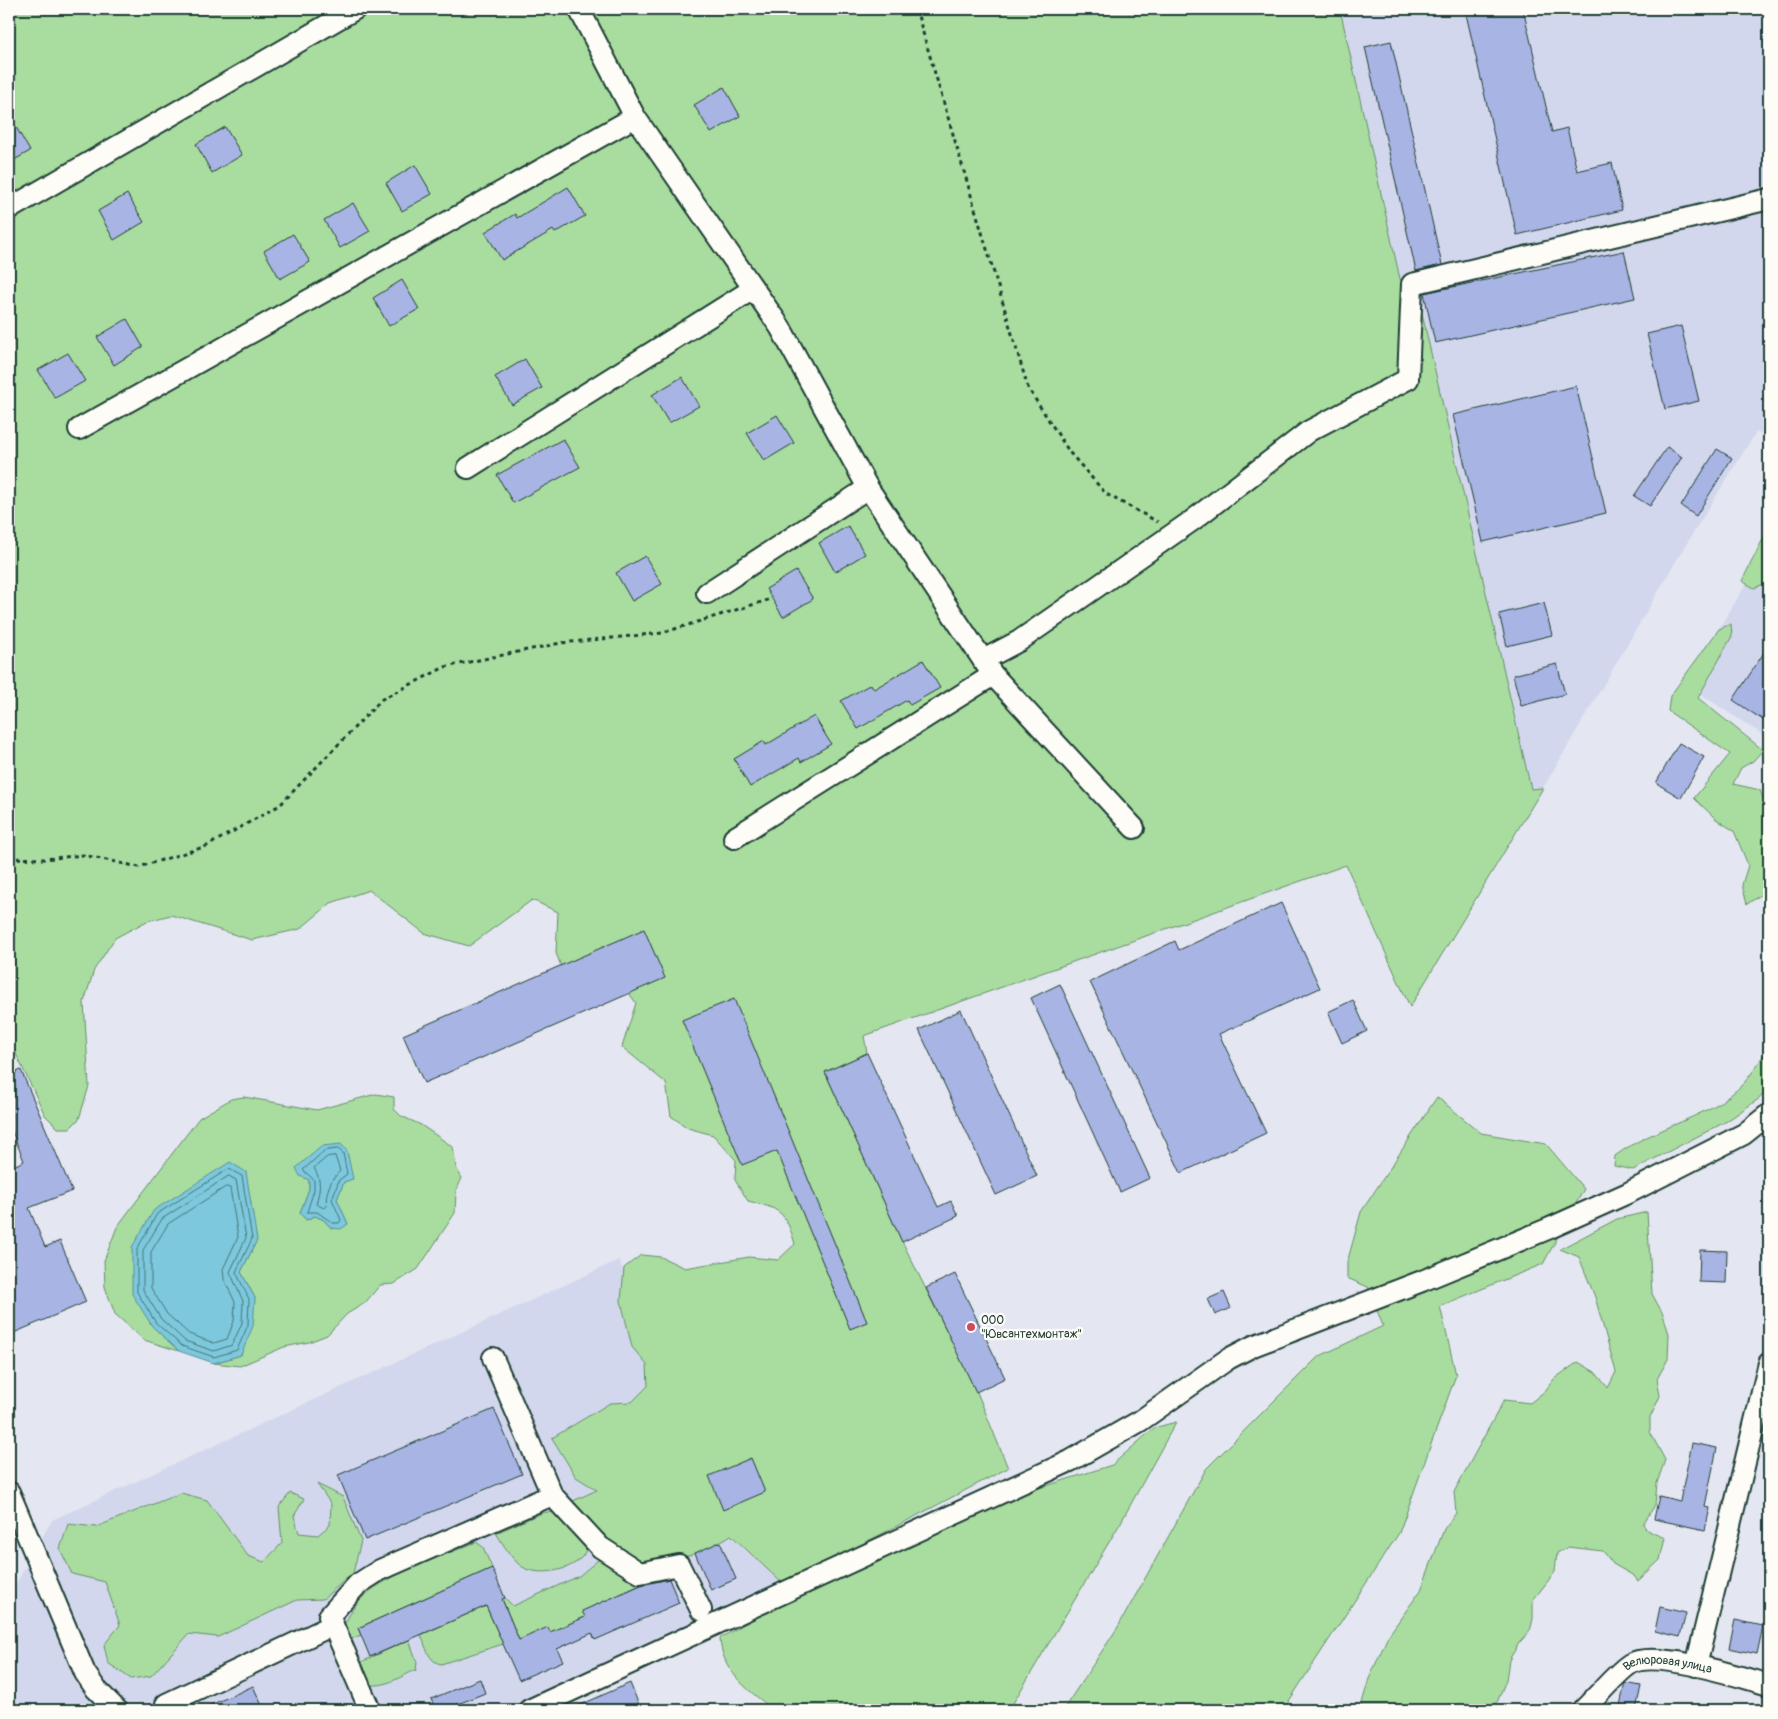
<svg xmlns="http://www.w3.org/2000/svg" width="1778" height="1719" viewBox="0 0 1778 1719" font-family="Pangolin,sans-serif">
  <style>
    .built { fill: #d2d7ed }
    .green { fill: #a9dd9f; stroke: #648d6a; fill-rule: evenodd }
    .water { fill: #7dc8dd; stroke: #579099 }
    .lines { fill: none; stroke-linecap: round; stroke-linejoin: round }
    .shore { stroke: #457578; stroke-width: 1 }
    .building { fill: #a8b4e4; stroke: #1f3d34 }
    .minor-casing { stroke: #1f3d34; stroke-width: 24 }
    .path { stroke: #1f3d34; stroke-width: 3; stroke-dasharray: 4 4; stroke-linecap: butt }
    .minor { stroke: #fdfcf7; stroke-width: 20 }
    .poi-dot { fill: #d1495b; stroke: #fdfcf7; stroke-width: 2 }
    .labels { text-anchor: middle; stroke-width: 4.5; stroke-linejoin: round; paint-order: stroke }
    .poi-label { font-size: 12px; fill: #1f3d34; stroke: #fdfcf7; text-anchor: start }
    .street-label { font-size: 12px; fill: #1f3d34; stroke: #fdfcf7 }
  </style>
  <rect width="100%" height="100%" fill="#e4e6f1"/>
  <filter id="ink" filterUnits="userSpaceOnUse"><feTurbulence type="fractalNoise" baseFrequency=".02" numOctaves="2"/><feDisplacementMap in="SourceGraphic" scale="10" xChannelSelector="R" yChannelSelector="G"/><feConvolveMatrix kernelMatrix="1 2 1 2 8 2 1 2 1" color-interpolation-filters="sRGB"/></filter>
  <g filter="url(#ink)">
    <path class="built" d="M1340 9H1769V189L1400 279Z
      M1769 210V437L1756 432 1682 551 1543 788 1531 790 1417 292Z
      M1769 560V739L1685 684 1759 563Z
      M619 1260 730 1535 784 1585 550 1710H9V1589L14 1587 52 1520Z"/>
    <path class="green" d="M9 9H1340L1400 279 1417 292 1531 789 1543 788 1410 1007 1346 865 864 1036 867 1053 825 1072 902 1241 977 1392 1008 1468 784 1585 731 1535C711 1548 664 1570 640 1562 624 1557 608 1543 596 1531 587 1522 576 1514 573 1501L597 1490 576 1477 552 1438 610 1403 632 1402 648 1386 647 1365 632 1347 621 1301 624 1268 641 1255 661 1257 685 1268 749 1257 778 1260 795 1244C785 1210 780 1209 748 1201L735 1180 736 1160 713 1135 688 1128 671 1116 666 1083 622 1047 636 1003 629 993 564 974 556 953 558 912 532 900 469 946 424 933 369 890 331 903 300 929 252 940 171 915 147 921 115 938 94 970 84 1002 89 1086 79 1119 70 1128H58L45 1115 9 1039Z
      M1769 527V582L1754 588 1742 581Z
      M1731 624 1732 636 1698 698 1763 750 1753 761 1741 768 1733 784 1760 790C1773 825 1771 859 1762 894L1747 904 1742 885 1748 865 1734 831 1716 819 1694 798 1730 754 1668 711 1670 696 1719 629Z
      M1766 1051H1769V1087L1760 1098 1727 1121 1633 1170 1614 1166 1615 1156C1654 1126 1710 1119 1744 1083 1752 1074 1759 1062 1766 1051Z
      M376 1094 394 1097V1109L401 1116 421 1125 453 1147 456 1168 462 1178 456 1191 455 1213 418 1269 394 1284 380 1285 365 1303 347 1314 327 1335 309 1342 284 1347 240 1366 214 1363 241 1355 255 1298 241 1272 257 1240 152 1326 179 1351 144 1340 115 1314 105 1287 104 1261 117 1227 199 1118 231 1099 244 1097 317 1110ZM309 1179 344 1182 337 1199 348 1224 331 1228 324 1220 315 1216 306 1220 300 1213 309 1189Z
      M1437 1097 1481 1133 1546 1144 1584 1189 1543 1264 1440 1306 1456 1375 1399 1533 1283 1710H1063L1118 1627 1206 1469 1318 1357 1383 1326 1368 1287 1347 1278V1263L1361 1212Z
      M1647 1212 1652 1294 1663 1314 1669 1334 1668 1359 1657 1379 1660 1396 1650 1418V1432L1665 1460 1657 1483 1655 1505 1643 1524 1648 1531 1665 1538 1660 1560 1638 1581 1634 1576 1613 1564 1603 1551 1568 1547 1557 1553 1555 1572 1533 1600V1619L1530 1631 1519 1643 1509 1660 1506 1680 1494 1710H1360L1369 1679 1388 1636 1421 1590 1444 1529 1456 1513 1454 1492 1504 1400 1530 1403 1545 1391 1554 1379 1578 1362 1595 1372 1608 1388 1616 1372 1595 1297 1579 1257 1560 1249 1617 1219Z
      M1176 1422 1121 1522 1009 1710H769V1706C746 1689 721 1669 720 1638L788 1599 1024 1493 1112 1465 1154 1428Z
      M317 1484 343 1497 361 1541 353 1573 323 1599 297 1600 218 1637 189 1634 151 1676 131 1679 108 1663 104 1645 120 1625 105 1582 72 1574 60 1549 68 1524 96 1527 181 1493 207 1500 248 1556 264 1562 282 1543 279 1507 290 1493 304 1499 294 1516 299 1533 318 1535 330 1525 331 1504Z
      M544 1512 556 1513 587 1544C586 1568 546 1577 526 1569 513 1563 504 1545 496 1533Z
      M476 1542 483 1547 492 1568 358 1628 361 1635 347 1641 343 1627C349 1615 355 1604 365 1595 389 1574 446 1555 476 1542Z
      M598 1560H610L642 1584 583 1611 585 1617 550 1632 519 1640 502 1599 505 1598 513 1606 579 1576Z
      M486 1606 503 1644 441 1664C428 1662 426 1646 421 1635Z
      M409 1640 417 1662 416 1670C403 1675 378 1692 366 1682 362 1678 359 1670 357 1664Z"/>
    <path class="water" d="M341 1144 347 1151 353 1179 344 1182 337 1199 348 1224 341 1229 331 1228 324 1220 315 1216 306 1220 300 1213 309 1189V1180L300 1176 296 1168 322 1146Z
      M230 1162 246 1172 257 1240 241 1272 255 1298 253 1326 241 1355 214 1363 179 1351 152 1326 132 1294V1247L154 1210Z"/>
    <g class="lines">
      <path class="shore" d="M338 1149 343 1153 347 1174 339 1180 332 1199 341 1220 339 1223H333L317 1212H307L314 1190V1180L303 1170 324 1151Z
        M335 1156 340 1171C331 1179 324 1194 327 1206L324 1208 316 1204C320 1189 322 1181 314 1168L327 1157Z
        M229 1169 242 1176 252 1239 236 1272 249 1299 248 1325 237 1350 214 1357 182 1346 156 1323 137 1292V1249L157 1214Z
        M229 1176 236 1180 246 1238 230 1272 243 1301 242 1323 232 1345 214 1351 185 1341 161 1319 143 1290V1250L162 1219Z
        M226 1187 230 1188 238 1237 223 1269 224 1279 235 1302 234 1321 227 1339 214 1343 189 1334 167 1314 151 1288V1252L168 1224Z"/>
    </g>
    <path class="building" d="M1488 9H1523L1552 132 1567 128 1577 171 1612 163 1622 210 1517 235 1466 14Z
      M1391 41 1442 265 1416 271 1365 47Z
      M724 87 740 116 711 133 694 105Z
      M9 115 30 151 9 163Z
      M225 127 242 155 212 173 196 144Z
      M415 165 432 194 402 211 386 183Z
      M568 187 585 216 555 233 553 230 502 260 485 232 515 214 517 218Z
      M127 194 144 222 114 240 98 211Z
      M353 203 370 231 340 248 324 220Z
      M293 234 310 262 280 279 264 251Z
      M1624 251 1635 298 1435 343 1424 293Z
      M402 280 419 309 389 326 373 298Z
      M127 319 143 347 114 365 97 337Z
      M1681 326 1699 401 1665 409 1647 334Z
      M68 353 85 381 55 398 38 370Z
      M525 359 542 388 512 405 495 377Z
      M682 377 699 406 669 423 652 395Z
      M1576 386 1606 513 1483 542 1453 415Z
      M777 415 794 443 764 461 747 433Z
      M563 439 580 467 513 503 497 475Z
      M1667 447 1682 457 1650 506 1634 496Z
      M1717 449 1732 458 1696 516 1681 506Z
      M848 526 865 554 835 572 819 543Z
      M645 556 662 584 632 601 616 573Z
      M796 571 813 599 783 617 766 589Z
      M1544 603 1552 635 1507 646 1499 614Z
      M1769 645V724L1733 700Z
      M923 660 940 688 910 705 907 700 858 729 841 701 871 684 874 689Z
      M1557 664 1565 694 1521 706 1513 675Z
      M814 716 831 744 801 762 799 758 750 787 734 759 764 741 766 745Z
      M1679 743 1704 757 1681 798 1656 783Z
      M1281 903 1320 988 1219 1034 1266 1133 1181 1173 1090 982 1175 941 1179 950Z
      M644 929 665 978 424 1083 403 1035Z
      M1060 984 1150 1178 1120 1192 1031 998Z
      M734 999 867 1322 850 1329 777 1151 742 1165 682 1020Z
      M1353 1000 1367 1031 1342 1043 1328 1012Z
      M961 1010 1037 1176 996 1195 919 1030Z
      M867 1053 938 1207 951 1201 958 1216 902 1242 825 1072Z
      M21 1070 72 1191 29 1208 45 1247 60 1241 86 1302 9 1335V1168L24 1161 9 1124V1075Z
      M1700 1250 1727 1251 1726 1283 1699 1282Z
      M955 1274 1005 1378 976 1392 926 1288Z
      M1224 1292 1231 1308 1215 1315 1208 1299Z
      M494 1409 522 1474 365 1540 338 1475Z
      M1692 1443 1717 1448 1705 1506 1710 1508 1705 1530 1654 1519 1659 1496 1680 1501Z
      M751 1458 765 1492 723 1510 709 1476Z
      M720 1542 736 1579 711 1590 695 1553Z
      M492 1568 505 1598 502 1599 519 1640 548 1627 550 1632 585 1617 582 1611 641 1585 669 1579 679 1603 595 1640 592 1633 557 1649 563 1661 519 1680 486 1606 370 1657 358 1628Z
      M1660 1607 1686 1613 1680 1637 1655 1631Z
      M1735 1620 1763 1626 1757 1654 1729 1648Z
      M480 1679 485 1693 443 1710H436L431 1699Z
      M630 1683 639 1705 627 1710H569Z
      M1625 1683 1641 1686 1636 1710H1619Z
      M253 1686 264 1710H199L238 1693Z"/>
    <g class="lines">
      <g class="minor-casing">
        <g id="minor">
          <path d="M579 9 635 117 780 327 868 488 993 675 1134 828"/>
          <path d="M9 209 355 9"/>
          <path d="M79 429 635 117"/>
          <path d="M468 468 753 289"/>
          <path d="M707 593 868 488"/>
          <path d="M983 660 1019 641 1193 520 1309 431 1408 379 1412 284 1769 199"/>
          <path d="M734 838 993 675"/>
          <path d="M493 1358 552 1495"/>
          <path d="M9 1492 85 1673 96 1689 117 1710"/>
          <path d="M1696 1666 1769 1363"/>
          <path d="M166 1704 333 1625"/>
          <path d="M370 1710 329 1616 358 1584 380 1570 552 1495 600 1547 640 1573 679 1565 701 1610"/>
          <path d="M529 1710 1070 1461 1140 1421 1228 1359 1253 1346 1422 1281 1550 1228 1628 1193 1744 1134 1769 1114"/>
          <path id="s1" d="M1583 1710C1596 1698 1616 1673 1630 1664 1654 1649 1741 1677 1769 1685"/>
        </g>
      </g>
      <path class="path" d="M916 9 1028 388 1070 453 1106 494 1158 522
        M9 858 45 859 83 855 139 867 207 846 280 805 382 699 445 667 561 643 662 633 768 600"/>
      <use href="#minor" class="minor"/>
    </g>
  </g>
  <circle class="poi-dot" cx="971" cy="1327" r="5"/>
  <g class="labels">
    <g class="poi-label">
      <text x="981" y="1324">ООО<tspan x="981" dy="14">"Ювсантехмонтаж"</tspan></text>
    </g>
    <g class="street-label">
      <text dy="4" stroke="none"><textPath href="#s1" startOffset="104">Велюровая улица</textPath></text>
    </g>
  </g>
  <rect width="1778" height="1719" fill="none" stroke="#fdfcf7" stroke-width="30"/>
  <rect x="15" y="15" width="1748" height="1689" fill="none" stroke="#1f3d34" stroke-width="2" filter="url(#ink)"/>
</svg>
